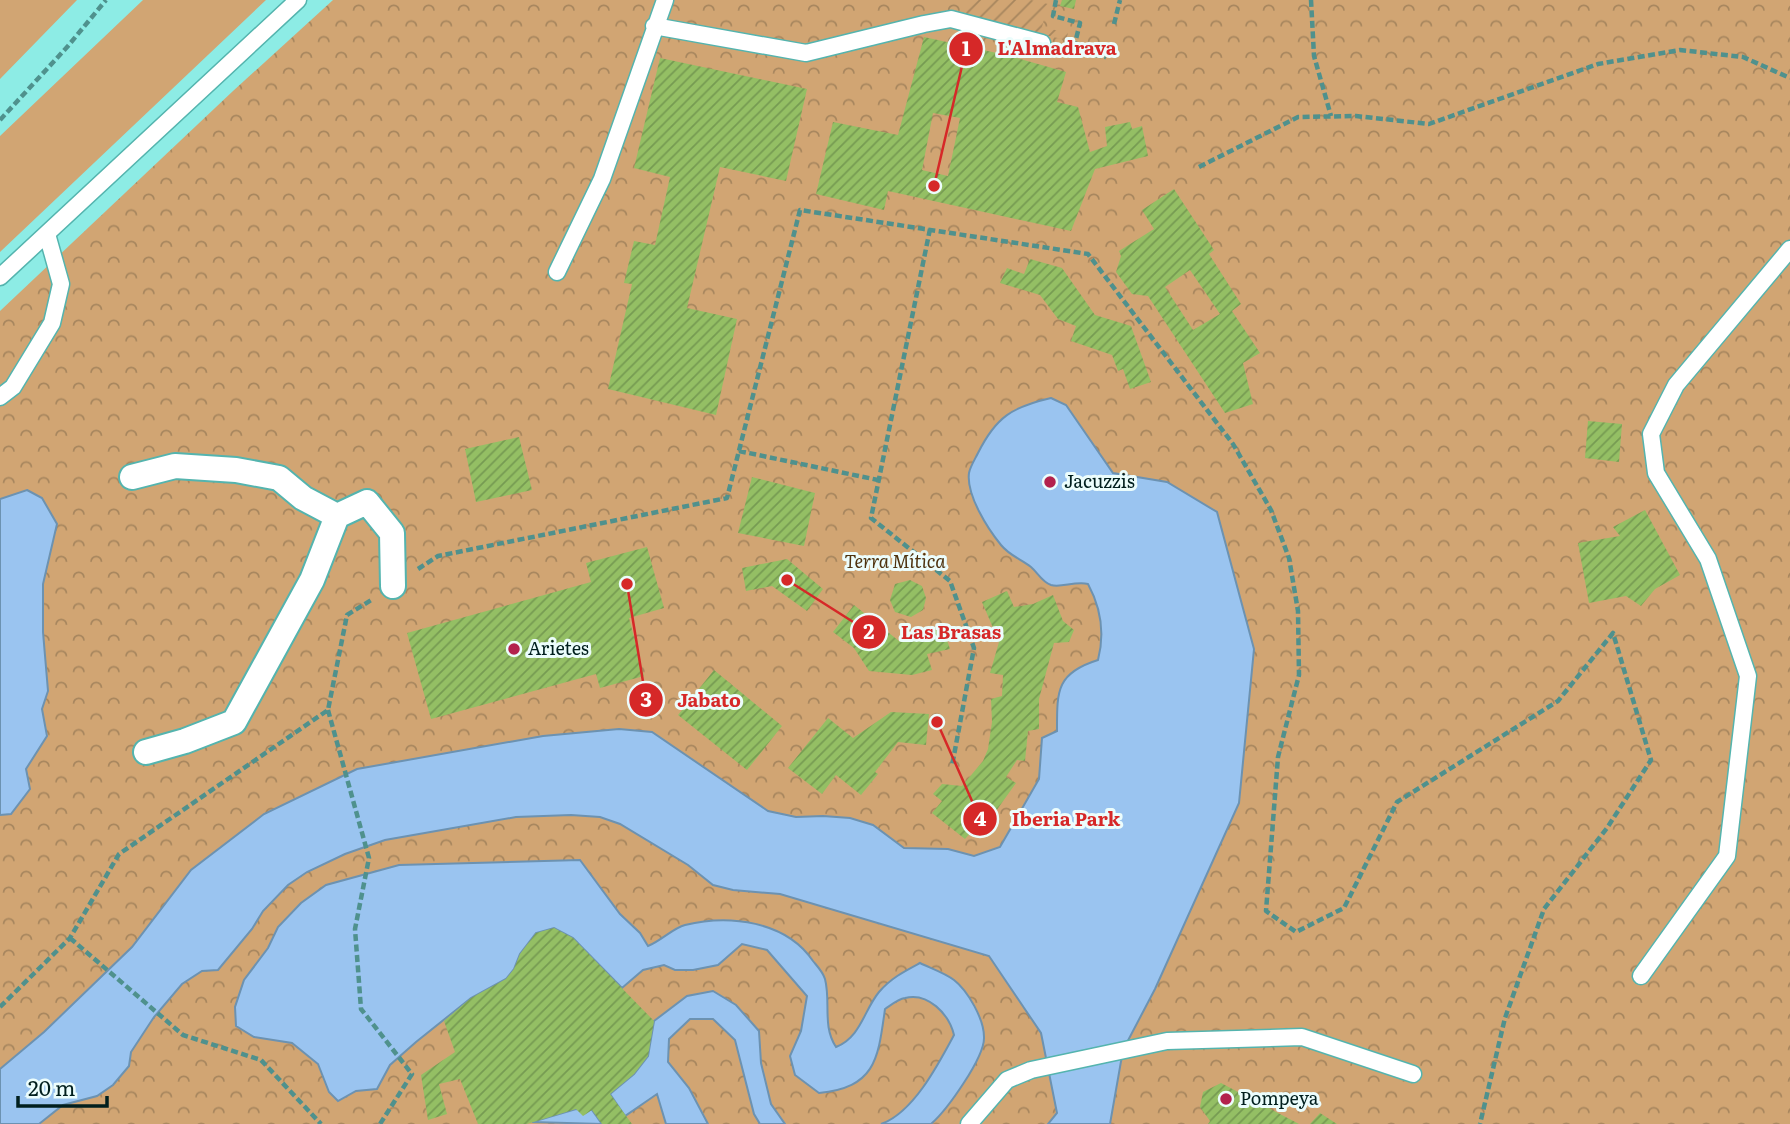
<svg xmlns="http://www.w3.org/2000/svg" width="1790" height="1124" viewBox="0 0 1790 1124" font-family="Literata,serif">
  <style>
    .grass { fill: #d1a573 }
    .forest { fill: url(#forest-crowns) }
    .garden { fill: url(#garden-furrows) }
    .water { fill: #9ac4f0; stroke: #6c92b1; stroke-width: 2 }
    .building { fill: url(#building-hatch); fill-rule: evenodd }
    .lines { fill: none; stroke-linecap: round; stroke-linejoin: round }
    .service-casing { stroke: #54b4ae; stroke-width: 19 }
    .pedestrian-casing { stroke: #54b4ae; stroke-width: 28 }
    .path { stroke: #4f918d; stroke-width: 4.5; stroke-dasharray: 7 3.5; stroke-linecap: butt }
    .service { stroke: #fff; stroke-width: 16 }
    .pedestrian { stroke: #fff; stroke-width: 24 }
    .poi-dot { fill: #b3224d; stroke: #ecfdfc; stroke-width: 2.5 }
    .labels { text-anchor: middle; stroke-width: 6; stroke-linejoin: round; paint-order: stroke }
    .poi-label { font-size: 18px; fill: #011f1e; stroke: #ecfdfc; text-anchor: start }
    .park-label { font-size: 18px; font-style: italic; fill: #4e320e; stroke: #ecfdfc }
    .leader { fill: none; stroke: #d62828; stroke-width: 2.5 }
    .callout-dot { fill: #d62828; stroke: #ecfdfc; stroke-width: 2.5 }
    .mark-label { font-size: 21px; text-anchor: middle; font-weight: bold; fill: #fff }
    .callout-label { font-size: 19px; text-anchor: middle; font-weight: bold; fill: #d62828; stroke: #ecfdfc; stroke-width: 6; stroke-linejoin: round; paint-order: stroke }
  </style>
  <defs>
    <pattern id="forest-crowns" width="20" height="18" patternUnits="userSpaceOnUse" patternTransform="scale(1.75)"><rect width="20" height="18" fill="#d1a573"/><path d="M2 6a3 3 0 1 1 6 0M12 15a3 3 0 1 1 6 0" fill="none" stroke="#a7865e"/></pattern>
    <pattern id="garden-furrows" width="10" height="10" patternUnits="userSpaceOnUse" patternTransform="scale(1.75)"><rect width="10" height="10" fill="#d1a573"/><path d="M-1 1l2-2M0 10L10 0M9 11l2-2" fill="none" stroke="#a7865e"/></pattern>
    <pattern id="building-hatch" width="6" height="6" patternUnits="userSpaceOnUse" patternTransform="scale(1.75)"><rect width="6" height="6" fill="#94bf64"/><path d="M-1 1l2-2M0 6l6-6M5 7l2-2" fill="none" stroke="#769b52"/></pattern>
  </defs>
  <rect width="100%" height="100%" fill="#8dece5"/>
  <path class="grass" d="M0 0H77L0 79Z
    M143 0H266L0 252V136Z"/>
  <path class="forest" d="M333 0H1790V1124H0V311L233 91Z"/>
  <path class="garden" d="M970 0H1031L1048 4 1042 27 1068 33 1066 40 965 16Z"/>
  <path class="water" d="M1051 398 1066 405 1113 473 1167 482 1217 512 1254 649 1239 803 1155 989 1123 1050 1110 1124H1048L1057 1113 1041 1033 989 956 780 894 733 890 713 885 688 865 620 824 600 817 571 815 516 817 385 840 345 854 307 872 288 885 263 911 252 929 218 970 202 971 182 984 154 1017 131 1052 129 1066 113 1085 97 1096 63 1105 39 1124H0V1069L44 1032 132 947 191 870 264 814 357 769 543 736 619 729 652 732 768 811 796 817 823 816 850 818 873 825 904 848 948 849 974 856 1000 847 1039 779 1042 738 1057 731C1057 691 1056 673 1098 660 1105 633 1101 608 1088 584 1075 581 1061 588 1051 585 1042 582 1038 573 1031 567 1021 559 1010 556 1001 545 988 529 966 495 969 473 970 467 975 459 978 453 996 417 1012 407 1051 398Z
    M27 490 42 498 57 524 43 584V632L48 691 42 709 47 736 26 769 30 789 11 814 0 815V499Z
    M580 860 620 914 640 933 648 946C661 941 673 928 685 925 729 914 786 921 813 961 817 966 823 972 825 979 831 1002 822 1026 836 1047 861 1037 864 1010 879 992 891 978 905 971 920 963 930 968 945 973 954 980 968 991 984 1019 984 1037 985 1057 947 1110 931 1124H881C913 1113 938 1065 954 1035 949 1014 928 992 905 998 898 999 891 1005 885 1009 878 1059 876 1087 819 1093L795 1075 790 1056 801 1031 807 996 767 950 742 944 718 965 693 970H675L664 965 643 970 622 988 573 938 554 928 536 933 520 954 514 969 506 979 471 998 416 1042 390 1065 377 1089 356 1091 338 1101 329 1092 318 1064 292 1043 254 1037 236 1026 235 1007 244 980 268 948 278 927 301 903 326 885 399 865Z
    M713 991 736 1005 759 1031 761 1063 771 1104 785 1124H760L754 1114 735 1040 713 1019H690L669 1039 668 1062 689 1088 708 1124H666L657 1094 625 1116 610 1094 634 1074 648 1056 654 1021 687 996Z
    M576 1109 592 1110 602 1124 532 1122Z"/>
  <path class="building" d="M1062 0H1076L1074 9 1060 6Z
    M924 37 1006 55 1066 72 1057 102 1078 107 1090 152 1107 146 1105 127 1130 122 1132 129 1142 126 1148 156 1095 169 1071 231 888 191 884 210 816 194 833 122 898 135ZM933 113 960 118 948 176 922 170Z
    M660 58 807 89 786 181 720 167 687 308 737 319 716 415 608 389 632 284 624 283 634 241 655 245 670 177 634 168Z
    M1174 189 1214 250 1209 254 1241 304 1232 311 1260 353 1243 363 1253 404 1225 413 1148 296 1132 294 1116 272 1121 256 1119 251 1154 229 1142 210ZM1190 270 1220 314 1193 330 1165 287Z
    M1030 259 1062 268 1095 315 1131 326 1151 382 1130 389 1123 369 1118 371 1112 355 1071 341 1076 326 1058 319 1040 295 1000 283 1007 268 1024 274Z
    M1588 421 1622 424 1619 462 1585 458Z
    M519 437 532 490 476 502 465 449Z
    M752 477 815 493 804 546 738 533Z
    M1645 510 1680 575 1655 589 1641 606 1626 596 1589 603 1578 543 1620 536 1613 527Z
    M647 547 664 608 629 618 644 676 600 688 596 674 431 719 407 633 591 582 586 563Z
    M787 559 823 589 807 611 772 586 746 591 742 568Z
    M910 580 922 586 926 598 923 610 911 617 895 612 890 600 895 584Z
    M1007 591 1014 607 1033 604 1053 595 1063 621 1074 630 1069 642 1054 643 1039 699V729L1028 731 1025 761 1017 760 1006 777 1016 783 991 818 996 823 983 837 974 829 965 839 932 813 942 801 933 794 942 784 962 786 983 761 988 749 992 722 991 699 1002 696 1003 675 990 673 999 642 982 602Z
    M854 605 899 641 943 628 950 649 927 654 932 670 912 675 869 671 854 648 833 632Z
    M714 670 782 726 747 770 678 715Z
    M891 712 929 714 926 745 898 742 875 772 878 774 861 795 836 775 822 794 788 768 828 718 853 738Z
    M554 928 573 938 654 1021 648 1056 634 1074 610 1094 632 1124H602L592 1110 583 1116 576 1109 527 1124H478L460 1079 439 1084 447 1114 428 1120 421 1075 455 1052 444 1021 471 998 506 979 514 969 520 954 536 933Z
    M1221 1083 1299 1124H1208L1210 1121 1200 1107 1203 1092Z
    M1320 1113 1337 1124H1310Z"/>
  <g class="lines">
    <g class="service-casing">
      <path id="service" d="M654 26 806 53 924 24 951 19 1042 43
        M557 272 602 179 665 0
        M0 277 298 0
        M0 397 13 387 52 323 61 284 47 234
        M1641 976 1727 856 1748 676 1708 559 1656 473 1651 434 1676 385 1790 249
        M969 1124 1007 1080 1031 1070 1167 1041 1302 1037 1413 1074"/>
    </g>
    <g class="pedestrian-casing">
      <path id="pedestrian" d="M132 477 175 466 236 470 279 478 303 498 337 516
        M146 752 185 741 234 722 312 580 337 516 367 502 392 533 393 586"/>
    </g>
    <path class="path" d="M1056 0 1053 16 1080 23 1073 51 1106 57
      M1311 0 1314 56 1331 116
      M1114 24 1120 0
      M0 120 68 46 106 0
      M1199 167 1298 117 1356 116 1429 124 1598 64 1680 50 1743 57 1790 78
      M930 229 871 518 950 581 974 648 952 766
      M739 451 878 480
      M418 569 438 556 727 498 800 210 1088 254 1233 444 1271 510 1289 558 1298 611 1299 675 1278 757 1266 911 1296 932 1344 908 1397 802 1558 701 1613 633 1651 760 1607 828 1544 909 1505 1018 1480 1124
      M328 710 369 858 355 929 361 1009 412 1074 380 1124
      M70 938 183 1035 261 1060 321 1124
      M0 1007 70 938 119 854 328 710 347 615 373 599"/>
    <use href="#service" class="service"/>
    <use href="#pedestrian" class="pedestrian"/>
  </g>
  <g class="poi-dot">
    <circle cx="1050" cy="482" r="7"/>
    <circle cx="514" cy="649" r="7"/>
    <circle cx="1226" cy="1099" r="7"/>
  </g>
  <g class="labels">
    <g class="poi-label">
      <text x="1064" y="488">Jacuzzis</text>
      <text x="528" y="655">Arietes</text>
      <text x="1240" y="1105">Pompeya</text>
    </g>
    <g class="park-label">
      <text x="895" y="568">Terra Mítica</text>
    </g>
  </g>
  <path class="leader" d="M934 186L966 49M787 580L869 632M627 584L646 700M937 722L980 819"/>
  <g class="callout-dot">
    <circle cx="934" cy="186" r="7"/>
    <circle cx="787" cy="580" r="7"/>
    <circle cx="627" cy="584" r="7"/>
    <circle cx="937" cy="722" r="7"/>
    <circle cx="966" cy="49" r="18"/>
    <circle cx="869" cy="632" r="18"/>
    <circle cx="646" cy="700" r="18"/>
    <circle cx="980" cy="819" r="18"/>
  </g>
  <g class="mark-label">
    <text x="966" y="56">1</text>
    <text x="869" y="639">2</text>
    <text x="646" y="707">3</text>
    <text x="980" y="826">4</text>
  </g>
  <g class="callout-label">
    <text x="1057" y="55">L'Almadrava</text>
    <text x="951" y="639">Las Brasas</text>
    <text x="709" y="707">Jabato</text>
    <text x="1066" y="826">Iberia Park</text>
  </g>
  <path d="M18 1096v10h89v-10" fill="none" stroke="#011f1e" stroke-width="3.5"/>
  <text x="28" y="1096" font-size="21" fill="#011f1e" stroke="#ecfdfc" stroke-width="5" paint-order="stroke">20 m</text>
</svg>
